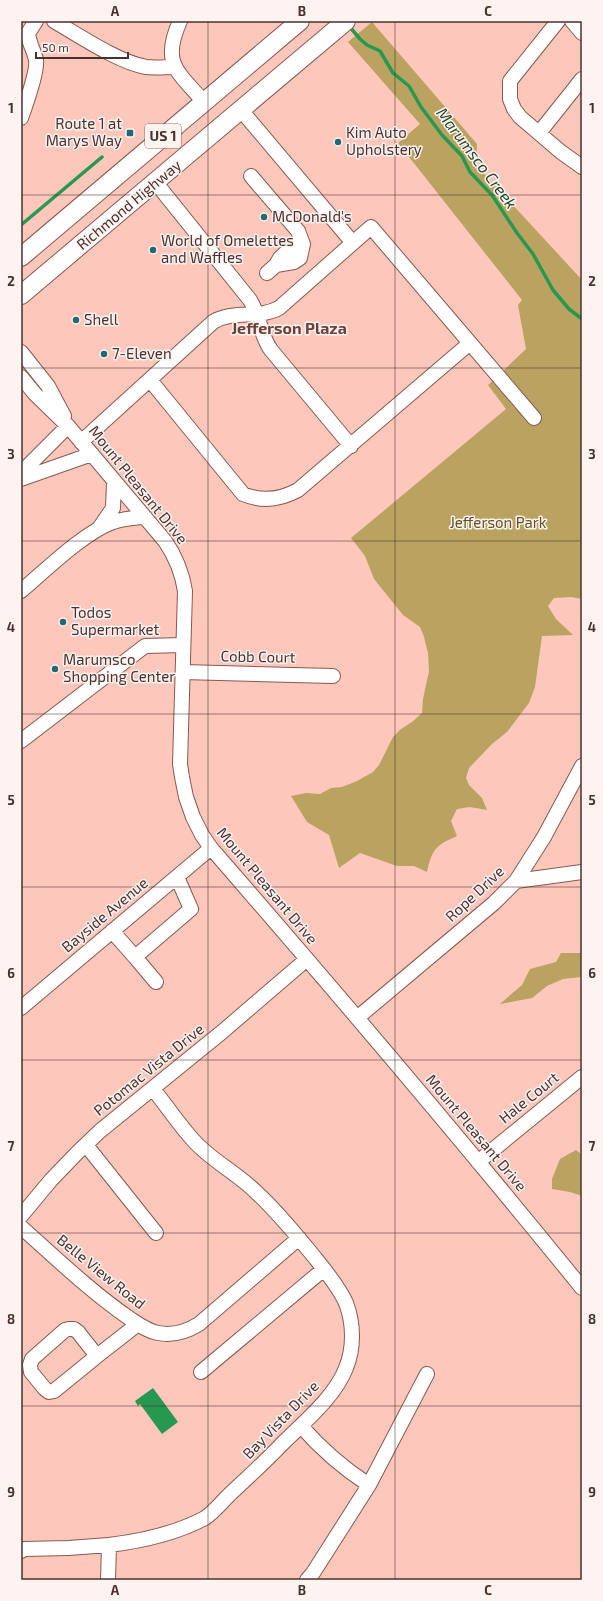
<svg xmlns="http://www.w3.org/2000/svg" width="603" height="1601" viewBox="0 0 603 1601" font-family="'Exo 2',sans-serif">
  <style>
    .green { fill: #baa360 }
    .water { fill: #269850 }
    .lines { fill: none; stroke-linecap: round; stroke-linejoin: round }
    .stream { stroke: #269850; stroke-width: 3.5 }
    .minor-casing { stroke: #885950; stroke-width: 16 }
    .major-casing { stroke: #885950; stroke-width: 20 }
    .minor { stroke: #fff; stroke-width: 14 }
    .major { stroke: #fff; stroke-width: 18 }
    .grid { fill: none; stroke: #48322e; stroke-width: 1; stroke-opacity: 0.55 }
    .poi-dot { fill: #206975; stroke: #fff3f1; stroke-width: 1.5 }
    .labels { text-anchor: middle; stroke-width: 3; stroke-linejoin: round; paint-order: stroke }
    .shield { fill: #fff3f1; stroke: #7f6c68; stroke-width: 1 }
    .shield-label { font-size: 14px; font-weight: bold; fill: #48322e }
    .poi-label { font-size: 15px; fill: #48322e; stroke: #fff3f1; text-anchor: start }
    .street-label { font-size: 15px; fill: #48322e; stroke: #fff3f1 }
    .park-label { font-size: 15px; fill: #635221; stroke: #fff3f1 }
    .water-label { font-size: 16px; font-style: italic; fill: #1e492a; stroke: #fff3f1 }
    .neighbourhood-label { font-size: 16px; font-weight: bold; fill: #6d4038; stroke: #fff3f1 }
    .neatline { fill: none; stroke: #48322e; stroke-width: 1.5 }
    .grid-label { font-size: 13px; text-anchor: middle; font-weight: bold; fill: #48322e }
  </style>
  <rect width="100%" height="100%" fill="#fdc7bc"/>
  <path class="green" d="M372 22 477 144 476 165 582 280V599L571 597 554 598 548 606 556 619 573 635 542 636 535 687 529 703 507 732 492 744 469 768 466 778 469 785 482 798 487 810 470 807 457 809 451 821 457 836C436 845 432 849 427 872L414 866H397L360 853 339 868 329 835 307 822 291 796 306 793 320 794 331 788 342 787 357 781 373 772 379 765 393 737 401 729 412 722 422 713 423 699 429 671 428 653 424 637 420 627 403 615 374 579 365 556 351 538 506 409 488 385 526 349 518 305 522 300 398 143 420 124 348 42Z
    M561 953H582V977L563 979 547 986 532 998 500 1004 522 985 530 969 556 962Z
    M576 1150 582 1155V1196L570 1192 552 1189V1179L560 1159Z"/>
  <path class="water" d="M153 1388 178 1422 162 1434 140 1404 138 1406 135 1401Z"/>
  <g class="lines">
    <path class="stream" d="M349 26 360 39 367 45 380 51 393 73 409 86 421 107 442 135 462 156 470 172 492 195 517 233 533 254 553 290 569 309 582 319
      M21 225 102 157"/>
    <g class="minor-casing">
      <path id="minor" d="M54 21C80 36 118 62 146 67 155 68 165 67 174 67
        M180 21C161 63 177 71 204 102
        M558 21 510 81V99L514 109 520 117 561 152 582 167
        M572 21 582 33
        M241 110 353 243
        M21 118C25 107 38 70 36 60 34 50 29 44 28 33L36 21
        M539 133 582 79
        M251 176 298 231 303 244 300 258 294 262 276 265
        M156 183 250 300C260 316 260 335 271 350L351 446
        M267 273 276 265 280 258 301 239
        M470 343 534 418
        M21 352 48 386 64 416
        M21 377 35 394 68 426 165 541C176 557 182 572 185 591L180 764 182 777 186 797 193 817 202 835 211 848C337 993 461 1139 582 1288
        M81 442 213 322C232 310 259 319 279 308L371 227 470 343 298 490C280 500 262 502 243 494L150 380
        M21 473 68 426
        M21 479 92 454
        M100 527 113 508 114 482
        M21 591C46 570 83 533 113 522 122 519 133 518 143 517
        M183 672 333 676
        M21 741 145 646 183 645
        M516 881 582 872
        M112 931 135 957 191 909 177 877
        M135 957 156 982
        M21 1008 211 848
        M357 1018 494 903 516 881 544 837 582 766
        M86 1145 156 1233
        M478 1162 582 1077
        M21 1216 51 1180 78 1152 100 1131 222 1032 307 959
        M21 1227C56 1258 90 1291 129 1318 138 1324 147 1331 158 1333 173 1336 186 1332 199 1324L299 1238
        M69 1329H74L78 1332 97 1356 54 1391 49 1392 45 1389 31 1372 30 1365 32 1359 65 1330Z
        M97 1356 138 1324
        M201 1372 324 1269
        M301 1426C321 1449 343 1468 369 1485
        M109 1545C142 1541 175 1534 205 1518 214 1512 222 1502 229 1495 247 1478 265 1462 282 1444 303 1423 335 1397 346 1368 354 1348 354 1324 346 1303 339 1287 327 1273 316 1259 297 1236 278 1212 256 1192 237 1173 212 1161 194 1141 179 1125 167 1106 153 1089
        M21 1551 24 1549 68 1548 109 1545 108 1580
        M307 1580 313 1573 369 1485 427 1374"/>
    </g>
    <g class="major-casing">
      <path id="major" d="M21 257 300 21
        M21 295 346 21"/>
    </g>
    <use href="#minor" class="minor"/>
    <use href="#major" class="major"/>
  </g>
  <path class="grid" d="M208 21V1580M395 21V1580M21 195H582M21 368H582M21 541H582M21 714H582M21 887H582M21 1060H582M21 1233H582M21 1406H582"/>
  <g class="poi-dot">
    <rect x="126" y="129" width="8" height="8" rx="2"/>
    <circle cx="338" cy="142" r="4"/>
    <circle cx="264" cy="217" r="4"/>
    <circle cx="153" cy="250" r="4"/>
    <circle cx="76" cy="320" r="4"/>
    <circle cx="104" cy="354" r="4"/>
    <circle cx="63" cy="622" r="4"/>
    <circle cx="55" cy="669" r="4"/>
  </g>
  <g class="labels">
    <rect class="shield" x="145" y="124" width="36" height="24" rx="3"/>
    <g class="shield-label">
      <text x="163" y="141">US 1</text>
    </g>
    <g class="poi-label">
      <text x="122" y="129" text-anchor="end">Route 1 at<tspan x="122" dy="17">Marys Way</tspan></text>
      <text x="346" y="138">Kim Auto<tspan x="346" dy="17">Upholstery</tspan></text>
      <text x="272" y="222">McDonald's</text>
      <text x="161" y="246">World of Omelettes<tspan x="161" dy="17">and Waffles</tspan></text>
      <text x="84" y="325">Shell</text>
      <text x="112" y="359">7-Eleven</text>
      <text x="71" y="618">Todos<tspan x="71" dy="17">Supermarket</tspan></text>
      <text x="63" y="665">Marumsco<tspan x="63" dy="17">Shopping Center</tspan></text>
    </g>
    <g class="street-label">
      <text transform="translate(129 205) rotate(-40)" y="5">Richmond Highway</text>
      <text transform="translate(138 485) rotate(51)" y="5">Mount Pleasant Drive</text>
      <text transform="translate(258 657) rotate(1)" y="5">Cobb Court</text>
      <text transform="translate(267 886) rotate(50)" y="5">Mount Pleasant Drive</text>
      <text transform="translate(475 894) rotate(-43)" y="5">Rope Drive</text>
      <text transform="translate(105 915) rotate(-40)" y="5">Bayside Avenue</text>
      <text transform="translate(149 1070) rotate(-39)" y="5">Potomac Vista Drive</text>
      <text transform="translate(529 1098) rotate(-39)" y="5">Hale Court</text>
      <text transform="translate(476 1133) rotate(50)" y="5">Mount Pleasant Drive</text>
      <text transform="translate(101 1272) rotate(39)" y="5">Belle View Road</text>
      <text transform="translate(281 1420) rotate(-46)" y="5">Bay Vista Drive</text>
    </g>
    <g class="park-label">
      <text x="498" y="528">Jefferson Park</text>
    </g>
    <g class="water-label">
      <text transform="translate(477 158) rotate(53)" y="6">Marumsco Creek</text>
    </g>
    <g class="neighbourhood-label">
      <text x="289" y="334">Jefferson Plaza</text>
    </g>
  </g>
  <rect width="603" height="1601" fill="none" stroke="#fff3f1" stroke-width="44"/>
  <path d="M36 52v6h92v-6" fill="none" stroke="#48322e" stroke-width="2"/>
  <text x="42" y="52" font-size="12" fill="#48322e" stroke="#fff3f1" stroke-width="3" paint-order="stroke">50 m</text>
  <rect x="22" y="22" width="559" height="1557" class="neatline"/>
  <g class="grid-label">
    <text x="115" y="16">A</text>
    <text x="302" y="16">B</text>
    <text x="488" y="16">C</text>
    <text x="11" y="113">1</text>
    <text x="592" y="113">1</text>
    <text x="11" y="286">2</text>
    <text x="592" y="286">2</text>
    <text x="11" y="459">3</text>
    <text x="592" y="459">3</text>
    <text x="11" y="632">4</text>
    <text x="592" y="632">4</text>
    <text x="11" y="805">5</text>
    <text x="592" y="805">5</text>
    <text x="11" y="978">6</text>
    <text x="592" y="978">6</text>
    <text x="11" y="1151">7</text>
    <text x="592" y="1151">7</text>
    <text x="11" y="1324">8</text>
    <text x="592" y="1324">8</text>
    <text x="11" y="1497">9</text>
    <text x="592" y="1497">9</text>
    <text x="115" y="1595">A</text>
    <text x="302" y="1595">B</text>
    <text x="488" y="1595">C</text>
  </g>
</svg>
